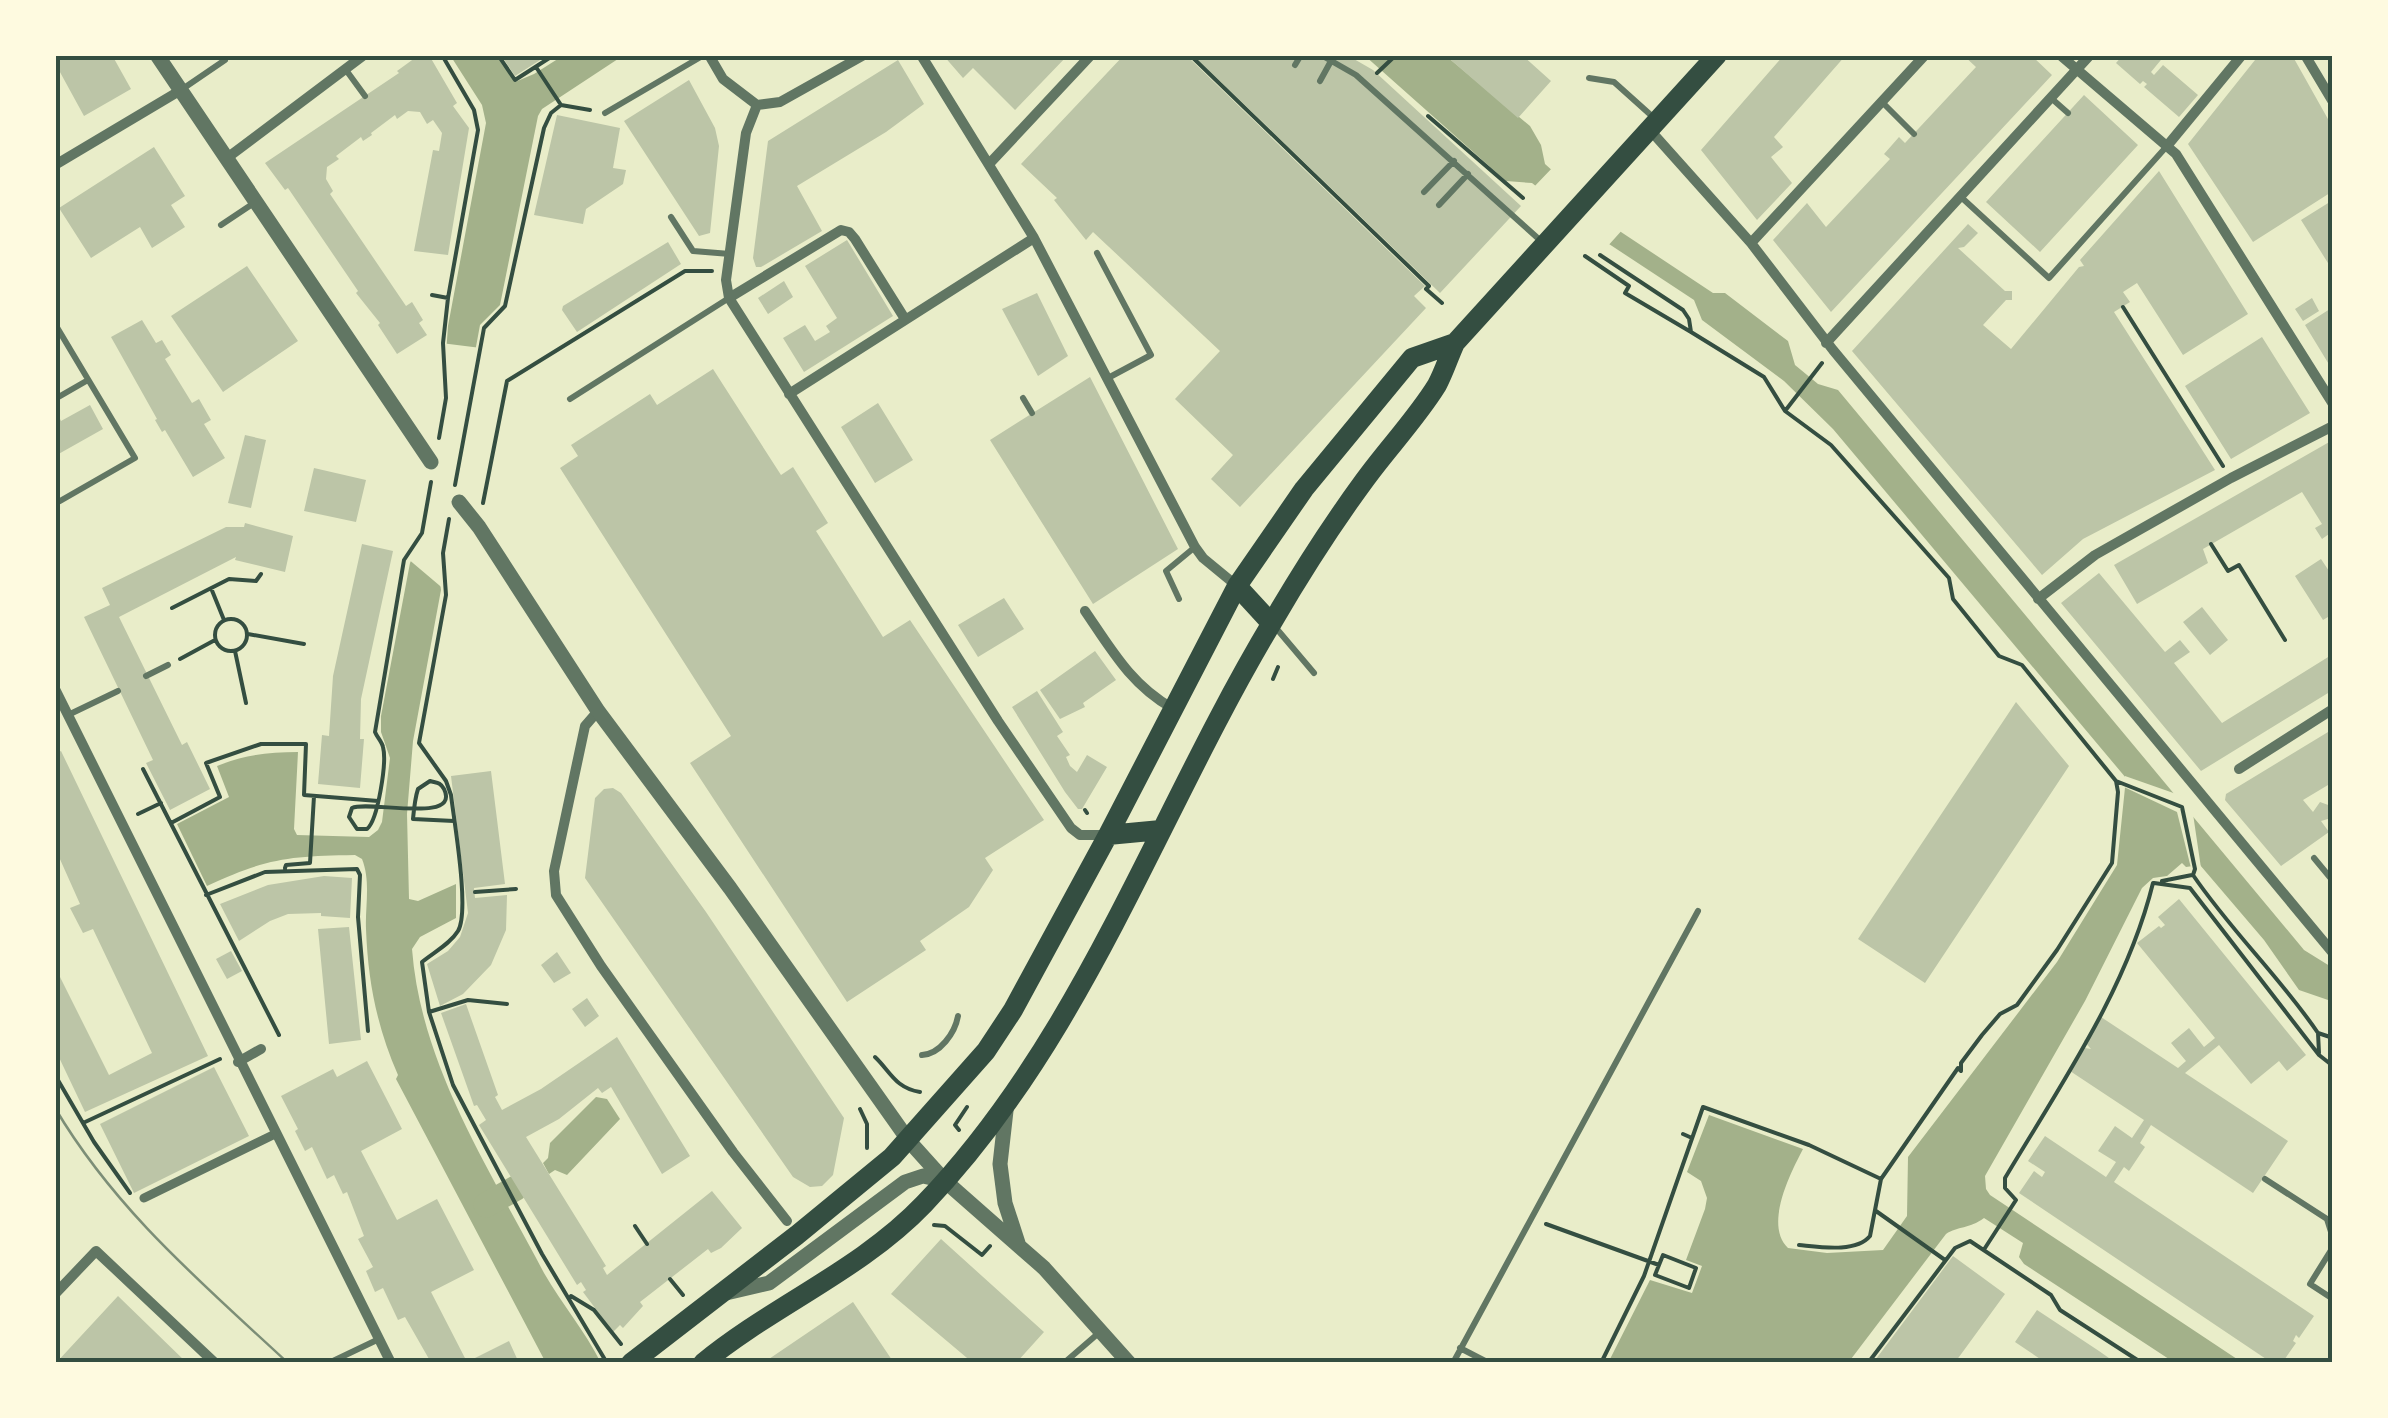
<svg xmlns="http://www.w3.org/2000/svg" width="2388" height="1418" viewBox="0 0 2388 1418" font-family="Ubuntu,sans-serif">
  <style>
    .water { fill: #a3b18a }
    .pier { fill: #e9edc9 }
    .lines { fill: none; stroke-linecap: round; stroke-linejoin: round }
    .canal { stroke: #a3b18a; stroke-width: 25 }
    .building { fill: #bcc5a7 }
    .path { stroke: #344e41; stroke-width: 4 }
    .service { stroke: #617663; stroke-width: 6 }
    .pedestrian { stroke: #617663; stroke-width: 9 }
    .minor { stroke: #617663; stroke-width: 10 }
    .tertiary { stroke: #617663; stroke-width: 15 }
    .trunk { stroke: #344e41; stroke-width: 20 }
    .tram { stroke: #7c8e77; stroke-width: 2.5 }
    .neatline { fill: none; stroke: #344e41; stroke-width: 4 }
  </style>
  <rect width="100%" height="100%" fill="#e9edc9"/>
  <path class="water" d="M450 55H497L515 82 534 74 564 55H624L542 109 538 116 500 305 480 325 437 559 441 590 413 741 407 814 409 899 418 901 456 884V918L420 937 412 949C421 1067 491 1171 544 1273 562 1304 585 1331 601 1363H546L396 1079 398 1075C377 1027 368 982 366 929 365 906 371 882 362 859L355 855C290 856 267 858 207 886L177 824 229 797 217 766C244 755 268 752 298 752L294 829 297 835 369 837 378 830 382 822 390 758 381 732V716L410 563 424 533 449 393 446 354 448 326 486 123 482 105Z
    M1364 55H1445L1530 126 1541 145 1545 164 1621 232 1713 293H1725L1788 341 1795 365 1818 384 1838 390 2304 950 2333 968 2331 1001 2299 990 2264 940 2200 865 2186 867 2182 863 2167 876 2153 878 2142 888 2085 1001 1985 1176 1986 1189 1990 1195 2243 1363H2175L2024 1264 2019 1257 2023 1243 1984 1218C1969 1229 1958 1226 1946 1234L1848 1363H1608L1650 1280 1692 1293 1702 1266 1686 1260 1705 1209 1707 1198 1701 1181 1687 1172 1709 1115 1803 1149C1790 1174 1764 1225 1788 1248L1827 1253 1883 1250 1907 1216 1908 1157 2057 962 2117 865 2126 778 1833 429 1784 381 1702 320 1694 300 1609 244 1532 183 1506 181Z
    M596 1097 607 1099 620 1119 567 1175 555 1170 549 1174 543 1163 548 1158 550 1143Z"/>
  <path class="pier" d="M1554 166 1624 228 1606 248 1532 189Z
    M441 343 481 348 442 560 446 591 407 558 419 532 444 393Z
    M2125 776 2182 796 2192 807 2201 868H2191L2177 812 2124 787Z"/>
  <g class="lines">
    <path class="canal" d="M486 1205 516 1188"/>
  </g>
  <path class="building" d="M55 55H112L131 89 84 116 55 63Z
    M419 55H429L457 103 453 106 469 128 448 255 414 251 433 150 439 151 442 133 433 120 427 124 420 112 408 111 397 119 395 115 371 133 372 135 363 141 361 137 336 156 339 159 327 167 326 179 333 191 330 194 406 306 412 302 423 320 419 323 427 335 397 354 378 325 380 323 356 293 358 291 288 188 285 190 265 163 399 73 397 71Z
    M501 55H548L515 76Z
    M943 55H1068L1015 110 973 68 963 78Z
    M1124 55H1186L1425 286 1414 296 1426 308 1240 507 1211 479 1233 455 1175 399 1220 351 1093 232 1086 240 1054 200 1057 198 1021 164Z
    M1193 55H1347L1373 70 1521 206 1440 293Z
    M1445 55H1522L1551 81 1518 118Z
    M1784 55H1846L1774 137 1783 147 1771 157 1792 183 1757 220 1701 150Z
    M1963 55H2031L2052 75 1831 312 1773 240 1807 203 1826 227 1890 159 1884 154 1892 145 1899 137 1905 143 1976 67Z
    M2123 55H2165L2151 72 2154 75 2163 65 2198 95 2179 117 2144 87 2147 84 2143 81 2140 84 2116 63Z
    M2259 55H2292L2333 128V191L2253 242 2188 144Z
    M898 60 924 104 886 132 797 186 822 231 761 267H756L753 258 768 141Z
    M689 80 715 128 719 146 710 233 699 236 624 121Z
    M2084 95 2138 145 2040 252 1986 202Z
    M557 115 620 128 613 168 626 170 623 184 586 209 583 224 534 215Z
    M154 147 185 196 171 205 185 227 152 248 140 227 91 258 59 208Z
    M2159 171 2248 314 2183 355 2137 283 2123 292 2130 302 2114 312 2215 470 2083 539 2042 575 1852 351 1968 224 1978 233 1964 247 1958 248 2005 291H2012V300H2006L1983 325 2011 349 2079 267 2084 266 2080 260Z
    M2333 200V271L2301 220Z
    M847 240 893 316 804 372 783 338 805 325 815 341 830 332 826 326 837 318 805 266Z
    M668 242 681 264 577 332 562 310 563 306Z
    M247 266 298 341 223 392 171 316Z
    M784 281 793 297 768 314 758 298Z
    M1037 293 1068 356 1038 376 1002 309Z
    M2312 298 2319 311 2303 321 2295 309Z
    M2333 307V371L2305 325Z
    M142 320 156 343 162 340 171 355 165 359 192 403 199 399 211 420 204 424 225 458 193 477 165 430 162 432 155 420 157 419 111 337Z
    M2262 337 2310 413 2231 459 2185 386Z
    M713 369 781 475 793 467 828 523 816 531 883 637 910 620 1044 820 985 858 993 870 969 907 920 941 926 950 847 1002 690 763 731 736 560 468 578 456 571 445 650 394 657 405Z
    M1090 377 1178 549 1093 604 990 440Z
    M878 403 913 460 875 483 841 427Z
    M90 405 103 429 55 456V419L59 417 61 421Z
    M245 435 266 440 251 508 228 503Z
    M2331 441 2333 541 2329 534 2322 539 2315 528 2322 524 2302 492 2203 549 2208 563 2137 604 2114 565Z
    M314 468 366 480 356 522 304 511Z
    M245 523 293 536 285 572 235 560 236 557 119 617 182 745 187 742 210 789 170 810 146 763 153 760 84 617 110 605 102 588 226 527H244Z
    M362 544 393 551 361 699 360 739H364L360 788 318 784 322 735 329 736 333 676Z
    M2321 559 2329 571 2333 559V614L2323 620 2295 576Z
    M2099 573 2165 652 2180 640 2190 652 2174 663 2222 723 2333 654V690L2201 771 2061 603Z
    M1004 598 1024 629 978 657 958 625Z
    M2202 607 2228 640 2210 655 2183 622Z
    M1095 651 1116 680 1083 703 1085 707 1060 719 1040 690Z
    M1037 691 1063 732 1057 736 1070 755 1066 757 1070 766 1077 772 1087 755 1107 767 1082 809H1078L1065 792 1012 707Z
    M2016 702 2069 766 1925 983 1858 939Z
    M2333 729V782L2303 800 2313 812 2320 802 2331 806V818L2321 821 2329 832 2281 866 2225 800 2226 794Z
    M61 751 208 1056 85 1112 55 1049V967L109 1075 152 1053 93 929 83 933 70 908 80 904 59 857 55 860V754Z
    M491 771 505 884 474 888 475 898 507 895 506 930 491 965 463 994 440 1006 427 964 448 951 460 937 468 913 451 776Z
    M613 788 621 793 706 912 844 1118 833 1175 822 1186 810 1187 793 1177 585 878 595 798 604 789Z
    M324 876 352 878 350 918 321 916V913L288 914 270 921 239 941 220 904 268 885Z
    M2179 899 2306 1055 2287 1071 2279 1061 2251 1084 2219 1045 2185 1073 2288 1141 2253 1193 2151 1125 2140 1143 2145 1147 2129 1171 2124 1167 2114 1182 2314 1316 2299 1338 2296 1335 2293 1341 2296 1343 2282 1363H2272L2019 1193 2034 1171 2042 1177 2045 1172 2028 1161 2045 1136 2106 1177 2116 1162 2098 1151 2115 1126 2132 1138 2144 1120 2070 1071 2085 1048 2091 1049 2084 1041 2101 1017 2178 1068 2186 1061 2171 1043 2189 1028 2204 1047 2215 1038 2137 943 2159 926 2161 928 2165 925 2158 917Z
    M349 927 361 1040 329 1044 318 929Z
    M231 951 242 971 227 979 216 959Z
    M557 952 571 973 554 983 541 965Z
    M587 998 599 1016 585 1027 572 1009Z
    M466 1004 498 1095 495 1097 502 1110 541 1089 617 1037 690 1156 662 1174 611 1087 602 1093 598 1088 559 1119 526 1137 606 1266 603 1268 607 1275 712 1191 742 1228 721 1248 711 1253 708 1249 640 1302 643 1306 623 1328 620 1325 613 1332 583 1292 586 1290 581 1282 577 1285 479 1125 486 1120 477 1105 474 1106 441 1013Z
    M367 1061 402 1129 361 1151 397 1220 437 1199 474 1270 431 1292 467 1362 509 1341 519 1363H428L429 1359 405 1317 398 1320 383 1288 375 1292 366 1271 373 1267 358 1239 364 1236 347 1192 343 1194 334 1175 327 1179 312 1147 305 1151 295 1131 298 1129 281 1096 333 1069 337 1077Z
    M214 1067 249 1136 134 1193 100 1124Z
    M941 1239 1044 1332 1016 1363H973L891 1294Z
    M1953 1256 2005 1294 1959 1357 1954 1363H1873Z
    M118 1296 187 1363H56Z
    M853 1302 894 1363H763Z
    M2037 1310 2099 1351 2116 1363H2046L2015 1342Z"/>
  <g class="lines">
    <path class="path" d="M498 55 515 80 554 55
      M1166 55H1167
      M1190 55 1429 286 1426 289 1442 303
      M536 67 561 105 590 110
      M1377 73 1396 55
      M1428 116 1523 198
      M1600 255 1683 310 1689 319 1691 332 1764 377 1785 411 1831 445 1949 578 1953 599 1999 656 2022 665 2116 781 2182 807 2195 869 2193 875C2231 931 2280 977 2318 1033L2333 1038
      M1585 256 1629 286 1625 293 1691 332
      M432 295 448 298
      M2123 307 2223 466
      M1785 411 1822 363
      M439 438 446 398 443 343 448 298 478 130 474 110 442 55
      M431 482 422 533 404 560 375 732C377 737 382 742 383 747 387 762 378 820 367 829H357L349 817 352 808C368 800 461 824 444 789 440 782 437 783 430 781L418 789C415 798 414 808 413 819L454 821
      M455 485 484 328 505 306 544 128 551 113 561 105
      M483 503 507 381 685 271H712
      M449 519 443 553 446 595 419 743 446 781 451 795C454 821 470 911 458 931 450 944 434 952 422 962L429 1012 453 1085 542 1254 607 1363
      M2211 544 2228 571 2239 565 2285 640
      M211 588 224 620
      M172 608 229 579 256 581 261 574
      M215 635a16 16 0 1 1 32 0a16 16 0 1 1-32 0Z
      M248 634 304 644
      M235 651 246 703
      M180 659 215 640
      M1273 679 1278 667
      M143 769 279 1035
      M1085 810 1087 813
      M138 814 161 803
      M171 823 220 797 206 763 261 744H306L304 795 378 801
      M285 868 286 865 310 863 314 796
      M2162 881 2192 875
      M2154 883 2190 888 2319 1055 2333 1066
      M475 892 516 889
      M206 895 265 872 357 869 360 875 358 917 368 1031
      M429 1012 468 1000 507 1004
      M2318 1033 2319 1053
      M875 1057C890 1071 895 1088 920 1092
      M55 1075 94 1142 130 1193
      M860 1109 867 1124V1148
      M83 1123 220 1059
      M959 1130 955 1125 967 1107
      M1683 1134 1692 1138
      M1876 1211 1945 1260
      M1546 1224 1659 1265 1663 1255 1696 1268 1689 1288 1655 1275 1659 1265
      M934 1225 945 1226 982 1255 990 1246
      M635 1226 647 1244
      M1799 1245C1820 1247 1856 1253 1870 1236L1881 1179
      M1985 1248 2016 1200 2005 1188V1178C2061 1084 2127 989 2153 883
      M670 1279 683 1295
      M571 1296 594 1310 621 1344
      M1601 1363 1644 1276 1703 1107 1809 1145 1881 1179 1958 1068 1961 1071V1063L1982 1035 2000 1014 2017 1005 2057 950 2112 863 2118 792 2116 781
      M1868 1363 1955 1248 1970 1241 2051 1295 2060 1310 2142 1363"/>
    <path class="service" d="M1321 55 1356 75 1541 241
      M1295 65 1301 55
      M346 70 365 96
      M1589 78 1614 82 1653 117
      M1320 81 1331 61
      M181 90 225 60 221 55
      M2051 98 2068 113
      M1882 102 1914 134
      M605 113 704 55
      M1424 192 1454 161
      M1961 197 2049 278 2167 146
      M1439 205 1468 174
      M671 217 693 251 730 254
      M221 225 254 203
      M1097 253 1151 355 1108 378
      M55 324 135 458 60 501
      M1023 398 1032 413
      M55 399 88 380
      M570 399 729 298
      M1179 599 1166 571 1195 547
      M1276 628 1314 673
      M146 676 168 665
      M68 715 118 691
      M2314 858 2333 881
      M922 1055C940 1054 955 1033 958 1016
      M2265 1179 2327 1219 2333 1238
      M2333 1247 2310 1284 2333 1299
      M1460 1348 1489 1363
      M333 1361 379 1339
      M1064 1363 1101 1331
      M1453 1363 1698 911"/>
    <path class="pedestrian" d="M144 1198 275 1134"/>
    <path class="minor" d="M709 55 723 79 757 105
      M921 55 1034 238 1195 547 1203 558 1237 586
      M2060 55 2176 154 2333 404
      M2305 55 2333 102
      M757 105 746 133 726 280 729 298 998 721 1071 828 1080 835H1108
      M757 105 780 102 864 55
      M1650 130 1751 243 1833 350 2333 953
      M2167 146 2242 55
      M227 158 364 55
      M990 163 1091 55
      M55 165 181 90
      M1751 243 1925 55
      M729 298 841 230 849 232 855 239 905 319
      M1826 343 2090 55
      M789 394 1034 238
      M2038 599 2095 555 2231 478 2333 426
      M1085 611C1111 649 1131 685 1172 708
      M55 689 391 1363
      M598 711 585 726 554 871 556 895 601 966 733 1152 787 1221
      M2239 769 2333 709
      M238 1062 261 1049
      M55 1294 96 1251 215 1363"/>
    <path class="tertiary" d="M157 55 431 462
      M459 502 479 527 598 711 730 888 909 1141 945 1181 1044 1268 1129 1363
      M1007 1102 1000 1164 1005 1203 1019 1246
      M726 1293 769 1283 905 1182 923 1176 945 1181"/>
    <path class="trunk" d="M1237 586 1271 623
      M1108 835 1161 830
      M631 1363 797 1235 892 1157 986 1051 1013 1010 1108 835 1237 586 1304 489 1412 358 1455 343
      M703 1363C772 1306 861 1270 924 1204 1084 1037 1156 816 1273 621 1301 573 1331 526 1364 481 1387 449 1416 419 1437 385 1444 372 1449 356 1455 343L1717 55"/>
    <path class="tram" d="M55 1108C116 1211 202 1283 288 1363"/>
  </g>
  <rect width="2388" height="1418" fill="none" stroke="#fefae0" stroke-width="115"/>
  <rect x="58" y="58" width="2272" height="1302" class="neatline"/>
</svg>
